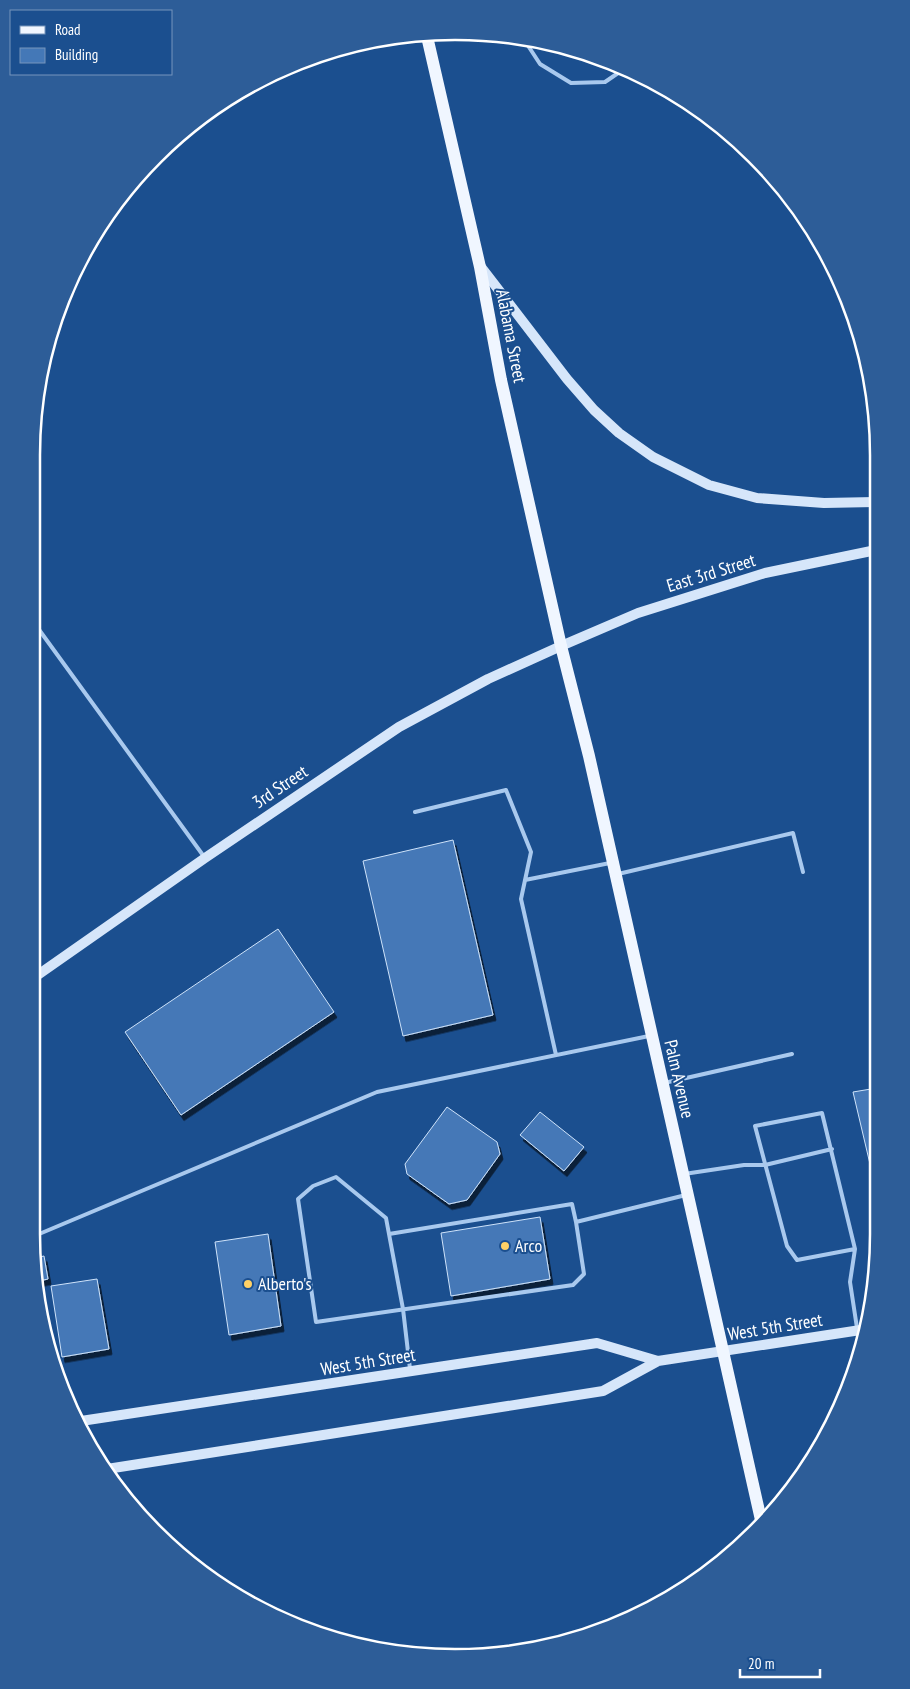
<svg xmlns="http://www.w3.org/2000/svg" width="910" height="1689" viewBox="0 0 910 1689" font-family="'PT Sans Narrow',sans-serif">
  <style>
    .building { fill: #4478b7; stroke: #cfe3fa; filter: url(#shadow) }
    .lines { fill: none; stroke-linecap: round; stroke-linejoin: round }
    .lane { stroke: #a9c9ee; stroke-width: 4 }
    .secondary { stroke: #d6e6fa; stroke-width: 10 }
    .primary { stroke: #f0f6ff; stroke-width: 12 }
    .poi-dot { fill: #ffd166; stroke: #1b4f8f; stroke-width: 2 }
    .labels { text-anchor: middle; stroke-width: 4; stroke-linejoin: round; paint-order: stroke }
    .street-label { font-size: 18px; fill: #fff; stroke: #1b4f8f }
    .poi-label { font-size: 18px; fill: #fff; stroke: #1b4f8f; text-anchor: start }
    .rim { fill: none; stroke: #fff; stroke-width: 2.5 }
  </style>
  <defs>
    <filter id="shadow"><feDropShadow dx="3" dy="5.5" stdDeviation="0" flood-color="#0009"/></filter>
  </defs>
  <rect width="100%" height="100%" fill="#1b4f8f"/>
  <path class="building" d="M453 840 493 1015 403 1036 363 861Z
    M278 929 334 1012 181 1115 125 1032Z
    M877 1088 878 1198 853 1092Z
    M447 1107 497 1142 500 1154 467 1200 449 1204 407 1174 405 1164Z
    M540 1112 584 1147 564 1171 520 1135Z
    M540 1217 550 1279 451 1296 441 1233Z
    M268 1234 281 1326 229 1335 215 1242Z
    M44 1256 48 1279 39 1281 35 1258Z
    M97 1279 109 1349 62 1357 51 1286Z"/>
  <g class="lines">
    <path class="lane" d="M523 38 540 64 571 83 605 82 624 69
      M32 620 205 858
      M415 812 506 790 531 852 521 899 556 1055
      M618 874 793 833 803 872
      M525 880 610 863
      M664 1083 792 1054
      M684 1174 744 1165H765L832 1149
      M389 1234 572 1204 576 1222
      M32 1237 377 1092 649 1036
      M855 1249 797 1260 787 1246 755 1126 822 1113 855 1249 850 1282 857 1328
      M410 1369 403 1309 386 1218 336 1177 313 1186 298 1199 316 1322 573 1285 584 1274 576 1222 686 1195
      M826 1437 825 1427 833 1420"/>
    <path class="secondary" d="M481 267 567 379 594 410 619 433 653 457 709 485 757 498 824 503 875 502
      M32 979 205 858 399 727 488 679 561 646 638 613 765 573 876 550
      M81 1421 597 1343 658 1361
      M107 1469 603 1391 658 1361 867 1329"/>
    <path class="primary" d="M426 32 480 267 501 380 561 646 589 756 761 1520"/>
  </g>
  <g class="poi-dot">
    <circle cx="505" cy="1246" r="5"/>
    <circle cx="248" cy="1284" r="5"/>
  </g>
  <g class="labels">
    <g class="street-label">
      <text transform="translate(511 336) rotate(79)" y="6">Alabama Street</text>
      <text transform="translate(711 573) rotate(-17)" y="6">East 3rd Street</text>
      <text transform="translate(280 787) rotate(-34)" y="6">3rd Street</text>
      <text transform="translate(679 1079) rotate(77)" y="6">Palm Avenue</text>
      <text transform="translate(775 1327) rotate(-9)" y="6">West 5th Street</text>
      <text transform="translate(368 1362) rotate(-9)" y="6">West 5th Street</text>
    </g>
    <g class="poi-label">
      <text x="515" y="1252">Arco</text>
      <text x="258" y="1290">Alberto's</text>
    </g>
  </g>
  <path d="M0 0H910V1689H0ZM455 40H455A415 415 0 0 1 870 455V1234A415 415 0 0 1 455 1649H455A415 415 0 0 1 40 1234V455A415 415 0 0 1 455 40Z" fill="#2d5d98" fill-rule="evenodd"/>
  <path class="rim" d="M455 40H455A415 415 0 0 1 870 455V1234A415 415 0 0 1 455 1649H455A415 415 0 0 1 40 1234V455A415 415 0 0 1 455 40Z"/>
  <rect x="10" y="10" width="162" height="65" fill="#1b4f8f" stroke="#7695bc"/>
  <rect x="20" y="26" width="25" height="8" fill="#f0f6ff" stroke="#7695bc"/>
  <text x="55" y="35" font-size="15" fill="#ffffff">Road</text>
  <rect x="20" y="48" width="25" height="15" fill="#4478b7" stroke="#7695bc"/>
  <text x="55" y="60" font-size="15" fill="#ffffff">Building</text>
  <path d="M740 1669v8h80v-8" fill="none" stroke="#ffffff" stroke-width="2.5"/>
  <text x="748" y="1669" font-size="15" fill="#ffffff" stroke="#1b4f8f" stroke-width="4" paint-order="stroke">20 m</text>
</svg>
